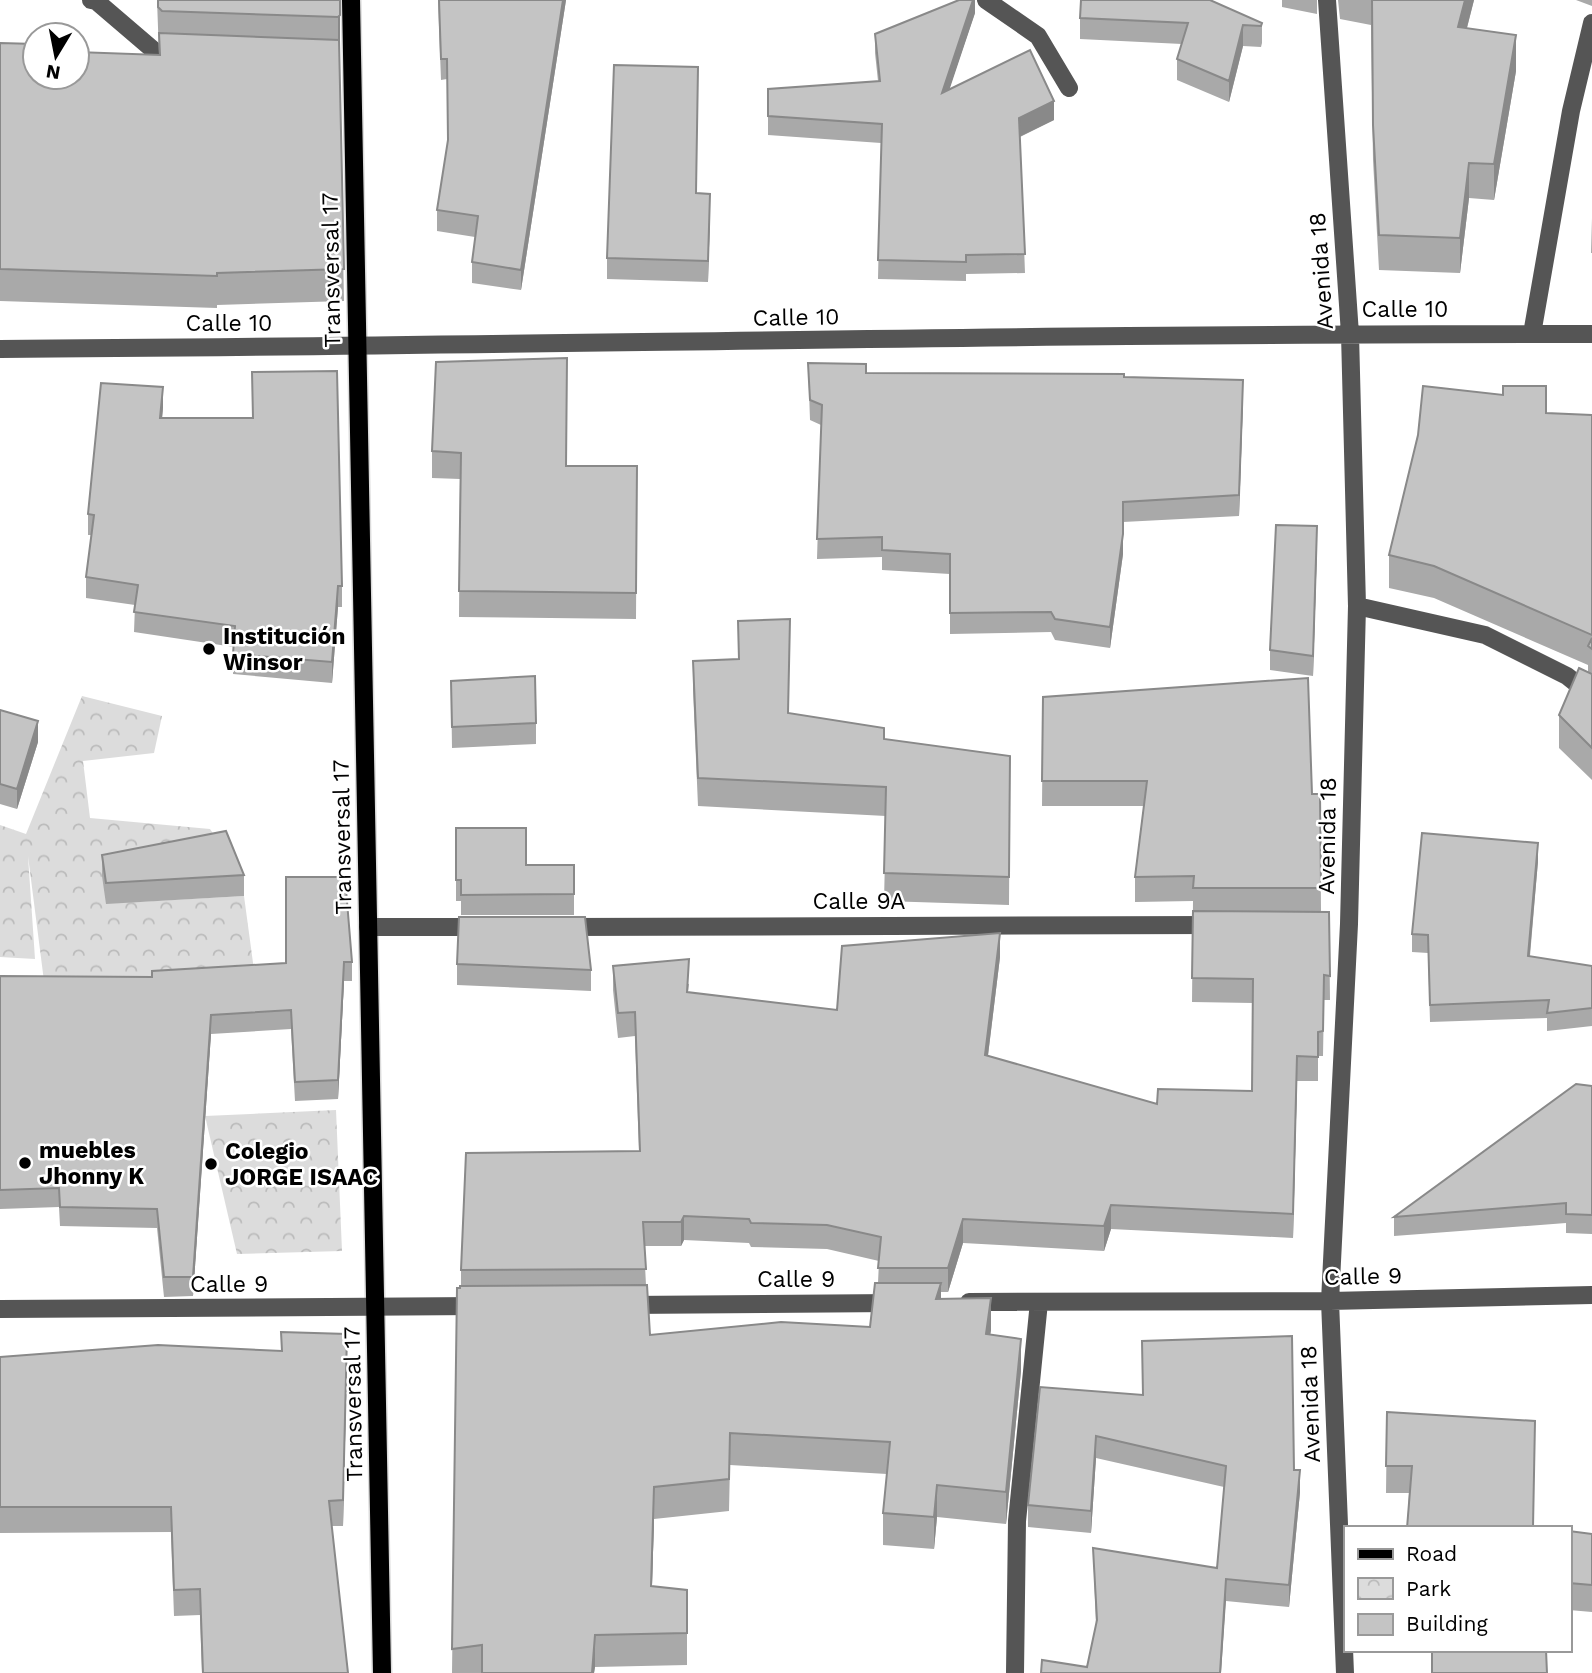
<svg xmlns="http://www.w3.org/2000/svg" width="1592" height="1673" viewBox="0 0 1592 1673" font-family="'Work Sans',sans-serif">
  <style>
    .park { fill: url(#park-crowns) }
    .lines { fill: none; stroke-linecap: round; stroke-linejoin: round }
    .major-casing { stroke: #dbdbdb; stroke-width: 21 }
    .minor { stroke: #555; stroke-width: 18 }
    .major { stroke: #000; stroke-width: 18 }
    .wall { fill: #a9a9a9; fill-rule: evenodd }
    .shaded-wall { fill: #898989 }
    .building { fill: #c4c4c4; stroke: #898989; stroke-width: 2 }
    .poi-dot { fill: #000; stroke: #fff; stroke-width: 2.5 }
    .labels { text-anchor: middle; stroke-width: 5; stroke-linejoin: round; paint-order: stroke }
    .street-label { font-size: 23px; fill: #000; stroke: #fff }
    .poi-label { font-size: 23px; font-weight: bold; fill: #000; stroke: #fff; text-anchor: start }
  </style>
  <defs>
    <pattern id="park-crowns" width="20" height="18" patternUnits="userSpaceOnUse" patternTransform="scale(1.75)"><rect width="20" height="18" fill="#dcdcdc"/><path d="M2 6a3 3 0 1 1 6 0M12 15a3 3 0 1 1 6 0" fill="none" stroke="#bbb"/></pattern>
  </defs>
  <rect width="100%" height="100%" fill="#fff"/>
  <path class="park" d="M82 696 162 716 154 753 83 761 90 818 210 829 226 852 136 902 244 896 256 985 45 989 28 856 35 959 0 957V825L26 834Z
    M336 1110 342 1251 237 1254 205 1116Z"/>
  <g class="lines">
    <g class="major-casing">
      <path id="major" d="M351 0 382 1673"/>
    </g>
    <path class="minor" d="M91 0 96 1 158 54 183 55
      M986 0 1038 36 1069 88
      M1327 0 1350 334 1357 606 1349 924 1330 1301 1345 1673
      M1532 334 1571 111 1592 23
      M0 349C531 346 1061 333 1592 334
      M1357 606 1485 635 1567 676 1592 696
      M368 927H481
      M562 927 1216 925
      M969 1302 1330 1301 1592 1295
      M626 1305 896 1303
      M0 1309 479 1306
      M1015 1673 1017 1521 1039 1302"/>
    <use href="#major" class="major"/>
  </g>
  <path class="wall" d="M157 0H340V47L339 48 344 301 217 305V308L0 301V43L35 77 159 55Z
    M438 0H566L521 290 472 283V262L475 237 437 231V210L448 141 447 79 441 80Z
    M975 0V13L949 89 1054 120 1020 137 1025 273 966 274V281L878 279 881 143 768 135V89L878 81 875 53V34Z
    M1282 0H1317V14L1282 7Z
    M1338 0H1474L1467 28 1516 71 1494 200 1469 198 1460 273 1379 270 1373 160 1371 25 1340 19Z
    M1576 0H1592V6Z
    M1080 18 1262 23V43L1261 47 1243 46 1229 102 1177 80V59L1182 44 1080 39Z
    M710 214 708 282 607 279V258Z
    M1592 218V253H1591Z
    M436 362 566 466H637L636 619 459 617 460 479 432 478V451Z
    M808 363 866 373 1124 377 1243 401 1239 516 1123 522V554L1110 648 1055 640 1051 632 950 634V574L882 570V557L817 559 821 425 810 420Z
    M1503 395 1546 413 1592 415V780L1559 748V715L1588 673V665L1434 598 1389 588V555Z
    M163 408 162 418 342 586V607H338L332 683 233 674 234 647 134 632 135 605 86 598V577L92 535H88V514Z
    M1317 547 1313 676 1270 670V650Z
    M738 621 789 714 884 739 1010 756 1009 905 884 901 886 816 698 806 693 689V661L738 659Z
    M451 681 536 723V744L452 748Z
    M1043 697 1312 794H1320L1321 912H1329L1330 1000H1324L1323 1056H1318V1081H1297L1293 1238 1111 1229 1104 1251 963 1243 948 1292H941V1299L991 1330 990 1334 1021 1371 1006 1524 937 1517 934 1549 883 1545V1513L887 1474 730 1465 729 1511 654 1519 652 1586 687 1590V1665L595 1667 594 1673H452L457 1288H460L461 1286V1270L639 1151 635 1036 618 1038 613 990V966L689 984 688 992 837 1010 1000 957 988 1056 1157 1104 1252 1091 1253 1003 1192 1002 1193 901 1135 902V877L1144 806H1042ZM684 1240 749 1243 751 1247 827 1249 879 1261 878 1283 870 1327 650 1335 646 1285 644 1246H681Z
    M0 710 38 742 17 809 0 804Z
    M456 828 526 865H574V915H461V901H456Z
    M102 855 244 875V896L106 904 102 876Z
    M1538 861 1530 956 1592 966V1026L1547 1031V1018L1430 1022 1428 953 1412 952V934Z
    M352 962V981H344L338 1099 295 1101 291 1029 211 1034 193 1296 164 1297 157 1228 60 1226 59 1207 0 1209V976L152 977V971Z
    M457 964 591 970V991L457 985Z
    M1592 1086V1234L1566 1233V1223L1394 1236V1217Z
    M0 1357 347 1359 343 1526H332L348 1673H202L200 1615 174 1616 171 1532 0 1533Z
    M1040 1387 1294 1470 1300 1492 1289 1607 1226 1601 1087 1667 1096 1625 1093 1548 1217 1568 1224 1487 1096 1458 1091 1533 1028 1527V1505Z
    M1387 1412 1533 1527 1407 1528 1409 1493H1386Z
    M1569 1531 1592 1534V1612L1569 1610Z"/>
  <path class="shaded-wall" d="M563 0H566L521 290V270Z
    M973 0H975V13L942 112V93Z
    M1465 0H1474L1458 62V27Z
    M340 15V47L338 49V17Z
    M1243 25V46L1229 102V81Z
    M1516 35V71L1494 200V164Z
    M1054 101V120L1019 137V118Z
    M1469 163V198L1460 273V238Z
    M710 194V214L708 282V261Z
    M1243 380V401L1239 516V495Z
    M163 387V408L160 439V418Z
    M1123 502V554L1110 648V627Z
    M1317 526V547L1313 676V656Z
    M338 586V607L332 683V662Z
    M38 721V742L17 809V789Z
    M1538 843V861L1528 974V956Z
    M1000 933V957L985 1079V1055Z
    M344 962V981L338 1099V1080Z
    M211 1015V1034L193 1296V1277Z
    M1297 1056V1081L1293 1238V1214Z
    M1111 1205V1229L1104 1251V1226Z
    M684 1216V1240L681 1246V1222Z
    M963 1219V1243L948 1292V1268Z
    M941 1283V1315L936 1299Z
    M991 1298V1330L986 1366V1334Z
    M347 1334V1359L343 1526V1500Z
    M1021 1339V1371L1006 1524V1492Z
    M1096 1436V1458L1091 1533V1511Z
    M1300 1470V1492L1289 1607V1585Z
    M937 1485V1517L934 1549V1517Z
    M654 1487V1519L651 1618V1586Z
    M1226 1579V1601L1221 1673H1220Z
    M595 1635V1667L594 1673H592Z"/>
  <path class="building" d="M158 0H340V15L338 17 162 11 158 7Z
    M439 0H563L521 270 472 262 478 216 437 210 448 140 447 59H441Z
    M959 0H973L942 93 1030 50 1054 101 1019 118 1025 254 966 255V262L878 260 882 124 768 116V89L880 81 875 34Z
    M1081 0H1210L1262 23 1261 26 1243 25 1229 81 1177 59 1188 23 1080 18Z
    M1372 0H1465L1458 27 1516 35 1494 164 1469 163 1460 238 1379 235 1373 125Z
    M159 33 339 40 344 269 217 273V276L0 269V43L35 44V77H77V52L160 55Z
    M614 65 698 67 696 193 710 194 708 261 607 258Z
    M567 358 566 466H637L636 593 459 591 461 453 432 451 436 362Z
    M808 363 866 364V373L1124 374V377L1243 380 1239 495 1123 502V534L1110 627 1055 619 1051 612 950 613V554L882 550V537L817 539 822 405 810 400Z
    M337 371 342 586H338L332 662 233 654 235 626 134 612 138 585 86 577 94 515 88 514 101 383 163 387 160 418H253L252 372Z
    M1423 386 1503 395V386H1546V413L1592 415V635L1434 566 1389 555 1418 435Z
    M1276 525 1317 526 1313 656 1270 650Z
    M790 619 788 713 884 728V739L1010 756 1009 877 884 873 886 787 698 778 693 661 739 659 738 621Z
    M1592 638V649L1588 646Z
    M1579 668 1592 674V748L1559 715Z
    M535 676 536 723 452 727 451 681Z
    M1308 678 1312 794H1320L1321 888H1193L1194 876 1135 877 1147 781H1042L1043 697Z
    M0 710 38 721 17 789 0 784Z
    M456 828H526V865H574V894L461 895V880H456Z
    M226 831 244 875 106 883 102 855Z
    M1422 833 1538 843 1528 956 1592 966V1008L1547 1013 1549 1000 1430 1005 1428 935 1412 934Z
    M286 877H345L352 962H344L338 1080 295 1082 291 1010 211 1015 193 1277H164L157 1209 60 1207 59 1188 0 1190V976L152 977V971L286 963Z
    M1193 911 1329 912 1330 976 1324 975 1323 1031 1318 1032V1057L1297 1056 1293 1214 1111 1205 1104 1226 963 1219 948 1268H878L881 1237 827 1225 751 1223 749 1219 684 1216 681 1222H643L646 1269 461 1270 466 1153 640 1151 635 1012 618 1013 613 966 689 959 687 992 837 1010 842 946 1000 933 985 1055 1157 1104 1158 1089 1252 1091 1253 979 1192 978Z
    M459 917H585L591 970 457 964Z
    M1576 1084 1592 1086V1215L1566 1214V1203L1394 1217Z
    M875 1283H941L936 1299 991 1298 986 1334 1021 1339 1006 1492 937 1485 934 1517 883 1513 890 1442 730 1433 729 1479 654 1487 651 1586 687 1590V1633L595 1635 592 1673H482V1645L452 1649 457 1288H460V1286L647 1285 650 1335 781 1322 870 1327Z
    M281 1332 347 1334 343 1500 329 1501 348 1673H203L200 1589 174 1590 171 1507H0V1357L158 1345 282 1351Z
    M1292 1336 1294 1470H1300L1289 1585 1226 1579 1220 1673H1041L1042 1660 1087 1667 1097 1620 1093 1548 1217 1568 1226 1466 1096 1436 1091 1511 1028 1505 1040 1387 1143 1395 1142 1341Z
    M1387 1412 1535 1421 1533 1527 1543 1528H1407L1412 1466H1386Z
    M1569 1531 1592 1534V1585L1569 1583Z
    M1432 1650H1546L1547 1673H1432Z"/>
  <g class="poi-dot">
    <circle cx="209" cy="649" r="7"/>
    <circle cx="25" cy="1163" r="7"/>
    <circle cx="211" cy="1164" r="7"/>
  </g>
  <g class="labels">
    <g class="street-label">
      <text transform="translate(331 270) rotate(-91)" y="8">Transversal 17</text>
      <text transform="translate(1321 271) rotate(-94)" y="8">Avenida 18</text>
      <text x="1405" y="317">Calle 10</text>
      <text transform="translate(796 317) rotate(-1)" y="8">Calle 10</text>
      <text x="229" y="331">Calle 10</text>
      <text transform="translate(1327 836) rotate(-89)" y="8">Avenida 18</text>
      <text transform="translate(342 837) rotate(-91)" y="8">Transversal 17</text>
      <text x="859" y="909">Calle 9A</text>
      <text transform="translate(1363 1276) rotate(-1)" y="8">Calle 9</text>
      <text x="796" y="1287">Calle 9</text>
      <text x="229" y="1292">Calle 9</text>
      <text transform="translate(353 1404) rotate(-91)" y="8">Transversal 17</text>
      <text transform="translate(1310 1404) rotate(-92)" y="8">Avenida 18</text>
    </g>
    <g class="poi-label">
      <text x="223" y="644">Institución<tspan x="223" dy="26">Winsor</tspan></text>
      <text x="39" y="1158">muebles<tspan x="39" dy="26">Jhonny K</tspan></text>
      <text x="225" y="1159">Colegio<tspan x="225" dy="26">JORGE ISAAC</tspan></text>
    </g>
  </g>
  <rect x="1344" y="1526" width="228" height="126" fill="#ffffff" stroke="#999999" stroke-width="2"/>
  <rect x="1358" y="1549" width="35" height="10" fill="#000000" stroke="#999999" stroke-width="2"/>
  <text x="1406" y="1561" font-size="21" fill="#000000">Road</text>
  <rect x="1358" y="1578" width="35" height="21" fill="url(#park-crowns)" stroke="#999999" stroke-width="2"/>
  <text x="1406" y="1596" font-size="21" fill="#000000">Park</text>
  <rect x="1358" y="1614" width="35" height="21" fill="#c4c4c4" stroke="#999999" stroke-width="2"/>
  <text x="1406" y="1631" font-size="21" fill="#000000">Building</text>
  <g transform="translate(56 56) rotate(190)"><circle r="33" fill="#ffffff" stroke="#999999" stroke-width="2"/>
  <path d="M0-5L12 26L0 18L-12 26Z" fill="#000000"/>
  <text y="-10" font-size="19" font-weight="bold" text-anchor="middle" fill="#000000">N</text>
  </g>
</svg>
